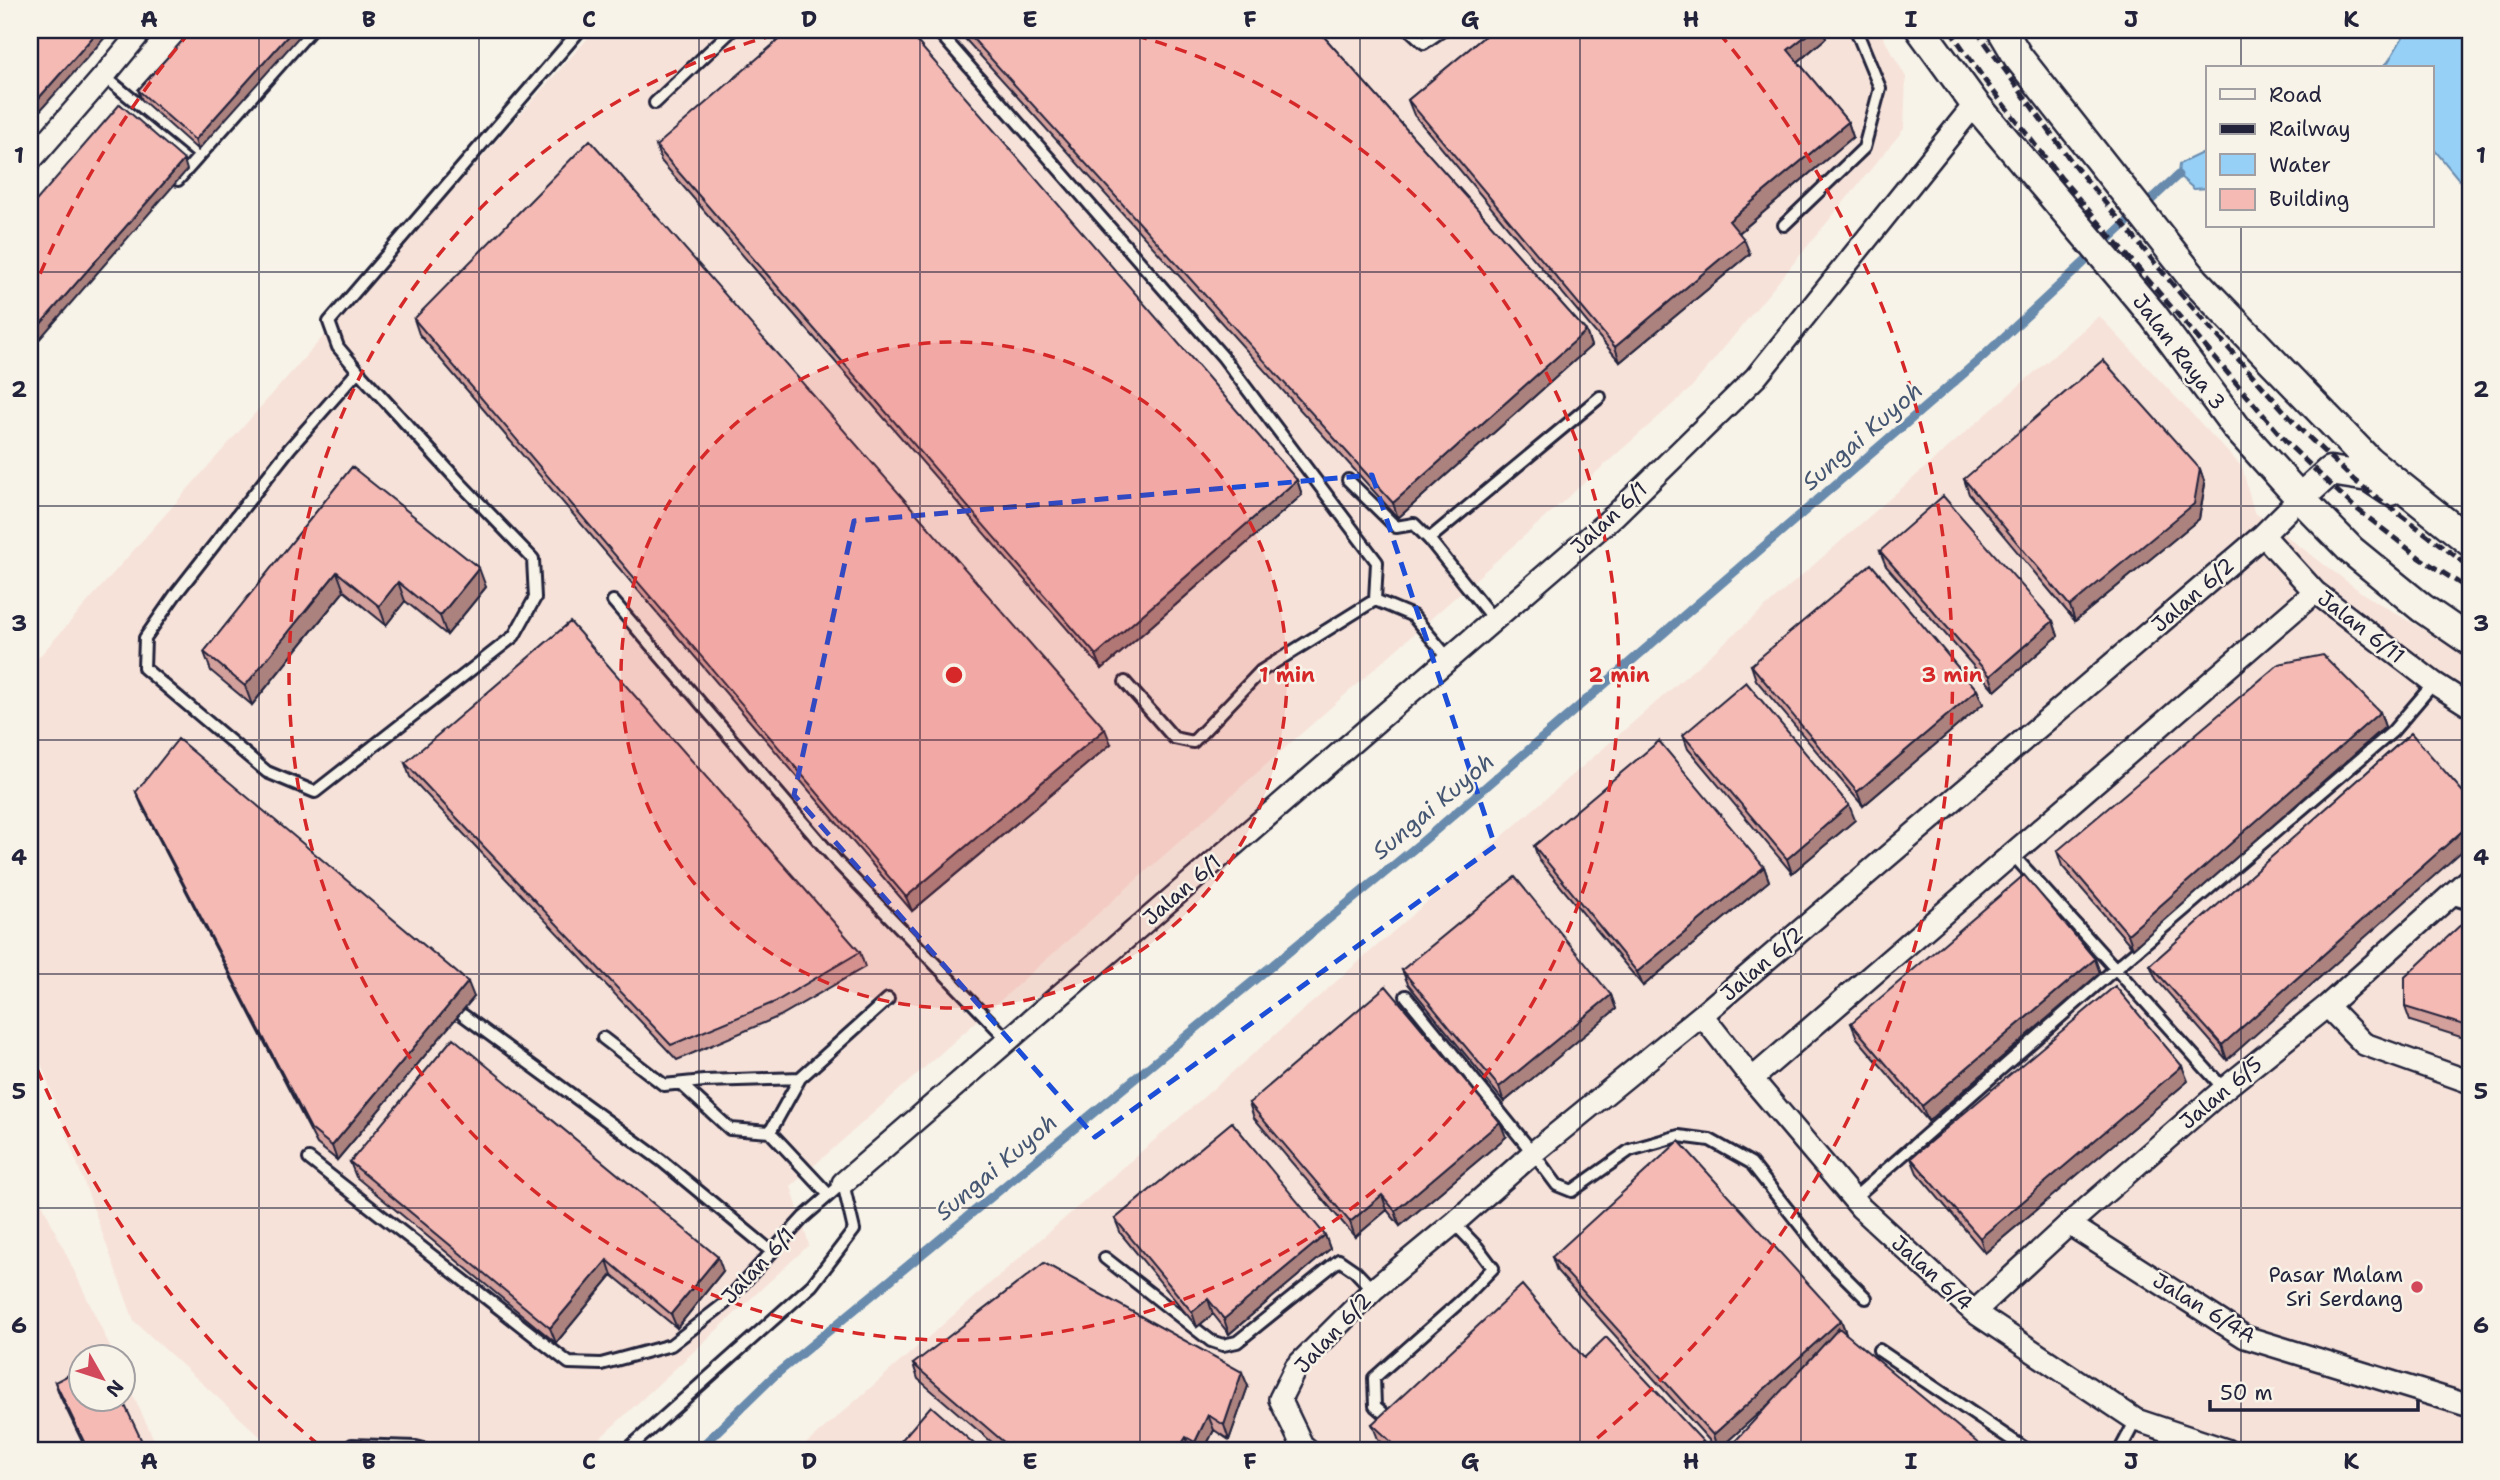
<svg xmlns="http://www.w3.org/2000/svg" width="2500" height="1480" viewBox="0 0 2500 1480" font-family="'Shantell Sans',sans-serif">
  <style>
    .built { fill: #f7e2d9 }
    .water { fill: #97d0f7; stroke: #688aac; stroke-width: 2 }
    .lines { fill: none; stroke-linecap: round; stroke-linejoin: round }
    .stream { stroke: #688aac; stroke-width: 9 }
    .service-casing { stroke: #22223b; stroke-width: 16 }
    .minor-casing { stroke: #22223b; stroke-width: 26 }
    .tertiary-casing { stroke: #22223b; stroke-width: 33 }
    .service { stroke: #f7f3e8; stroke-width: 10 }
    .minor { stroke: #f7f3e8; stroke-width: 21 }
    .tertiary { stroke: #f7f3e8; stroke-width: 28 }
    .rail { stroke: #22223b; stroke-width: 5; stroke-dasharray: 10 5; stroke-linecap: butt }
    .wall { fill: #d4a09c; stroke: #22223b; stroke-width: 2 }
    .shaded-wall { fill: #ac827f; stroke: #22223b; stroke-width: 2 }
    .building { fill: #f6bab5; stroke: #22223b; stroke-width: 2 }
    .marked { fill: none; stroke: #1d4ed8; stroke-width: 5; stroke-dasharray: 14 9; stroke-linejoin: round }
    .grid { fill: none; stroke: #22223b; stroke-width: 2; stroke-opacity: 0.55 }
    .ring { fill: none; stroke: #d62828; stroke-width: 3.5; stroke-dasharray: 12 9 }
    .poi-dot { fill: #d1495b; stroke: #f7f3e8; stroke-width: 2.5 }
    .labels { text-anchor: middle; stroke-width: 5; stroke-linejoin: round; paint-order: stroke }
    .street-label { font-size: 21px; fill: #22223b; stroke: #f7f3e8 }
    .poi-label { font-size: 21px; fill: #22223b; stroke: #f7f3e8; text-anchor: end }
    .water-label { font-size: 23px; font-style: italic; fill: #455673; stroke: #f7f3e8 }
    .centre { fill: #d62828; stroke: #f7f3e8; stroke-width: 3.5 }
    .ring-label { font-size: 21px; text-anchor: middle; font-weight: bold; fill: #d62828; stroke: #f7f3e8; stroke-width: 5; stroke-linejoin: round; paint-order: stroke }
    .neatline { fill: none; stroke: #22223b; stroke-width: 2.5 }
    .grid-label { font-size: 23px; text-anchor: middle; font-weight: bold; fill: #22223b }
  </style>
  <rect width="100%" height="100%" fill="#f7f3e8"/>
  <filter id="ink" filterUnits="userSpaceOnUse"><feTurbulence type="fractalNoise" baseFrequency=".0143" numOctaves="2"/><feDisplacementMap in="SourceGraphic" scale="14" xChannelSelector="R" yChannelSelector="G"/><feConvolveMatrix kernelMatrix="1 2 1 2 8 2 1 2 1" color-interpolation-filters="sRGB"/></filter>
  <g filter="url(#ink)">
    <path class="built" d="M595 30H1879L1906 77 1904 129 1690 389 791 1186 809 1245 587 1450H275L134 1321 30 1033V667Z
      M2099 316 2242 467 2254 512 2365 595 2470 657V1450H799Z
      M30 1178 115 1357 80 1358V1400H122L123 1374 159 1450H30Z"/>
    <path class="water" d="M2407 30H2470V193L2432 147V68H2380L2388 62Z
      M2208 150V188L2194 189 2178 175 2179 164Z"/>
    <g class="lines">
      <path class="stream" d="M698 1450 774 1376 1422 842 1977 362 2178 175"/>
      <g class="service-casing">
        <path id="service" d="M937 30 1223 357 1377 562 1375 600
          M1410 30 1424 43 1443 30
          M104 76 200 155
          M655 103 732 30
          M178 180 311 30
          M1784 225 1864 148 1880 88 1856 30
          M358 371 461 484 533 559 535 598 514 636 315 792 267 772 144 668 145 638 175 595 290 448Z
          M358 371 338 347 329 322 580 30
          M1348 480 1396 527 1414 524 1429 539 1494 620
          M1429 539 1600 397
          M613 601 837 862 1008 1040
          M1125 682 1174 738 1193 742 1261 671 1375 600 1413 616 1449 659
          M2012 854 2224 1089
          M2450 898 2470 904
          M1406 996 1533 1153 1557 1185 1572 1191 1630 1150 1679 1136 1710 1140 1751 1163 1826 1258 1866 1298
          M463 1015 662 1161 772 1252
          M603 1038 664 1085 704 1081 800 1078
          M681 1084 730 1129 770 1132
          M309 1159 569 1363 601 1364 671 1345 724 1304 804 1217 843 1183 854 1230 812 1285 627 1450
          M829 1195 770 1132 800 1078 888 999
          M1854 1198 2116 968 2392 732 2434 683
          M1105 1258 1211 1341 1223 1345 1237 1342 1339 1260 1355 1271 1373 1290
          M1879 1350 2027 1450
          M1382 1412 1375 1406 1374 1378 1463 1299 1493 1268 1478 1248 1454 1223
          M352 1445 416 1447 428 1450
          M2120 1450 2136 1420"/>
      </g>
      <g class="minor-casing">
        <path id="minor" d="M30 161 104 76 142 30
          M2263 535 2315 592 2434 683 2470 706
          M2327 1006 2364 1044 2470 1082
          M1702 1015 1752 1079 1861 1208 1974 1312 2136 1420 2226 1450
          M1752 1079 2315 592
          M843 1183 1615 515 1756 377 1975 104
          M2069 1224 2245 1337 2470 1406
          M1974 1312 2069 1224 2224 1089 2327 1006 2470 878
          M1308 1450 1302 1445 1280 1399 1296 1367 1373 1290 1454 1223 1533 1153 1702 1015 2263 535 2300 498"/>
      </g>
      <g class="tertiary-casing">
        <path id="tertiary" d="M1921 30 1975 104 2153 315 2236 427 2300 498 2351 550 2422 608 2470 641
          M2002 30 2018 57 2195 281 2368 460 2470 542
          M2300 498 2330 471 2369 477 2390 491"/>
      </g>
      <use href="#service" class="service"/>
      <use href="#minor" class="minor"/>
      <use href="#tertiary" class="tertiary"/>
      <path class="rail" d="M1950 30 1986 82 2061 178 2290 446 2352 505 2420 558 2470 590
        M1976 30 2074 165 2179 292 2300 429 2355 481 2470 567"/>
    </g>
    <path class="wall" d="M192 30 198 150 142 100 138 90Z
      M957 30H1318L1586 331 1591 346 1398 518Z
      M1492 30H1823L1826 38 1798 62 1848 122 1853 137 1739 233 1750 254 1620 362 1414 115 1408 100Z
      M656 146 1297 480 1302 495 1102 669 661 161Z
      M414 319 1111 744 912 911 419 334Z
      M352 467 486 587 447 635 405 601 386 625 344 591 252 705 211 671 204 652Z
      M2200 469 2205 484 2199 519 2075 621 1969 494 1964 479Z
      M1880 551 2053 621 2058 636 1995 691 1886 566Z
      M1751 665 1977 690 1983 704 1863 806 1756 680Z
      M2380 712 2385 727 2133 948 2062 866 2057 851Z
      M2411 733 2227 1060 2156 979 2150 965Z
      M1683 735 1855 820 1792 873 1688 749Z
      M405 763 860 952 865 967 780 1016 677 1060 410 777Z
      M136 792 474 997 337 1160 317 1144 142 806Z
      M1534 846 1764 867 1769 881 1643 986 1539 860Z
      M2470 918V1040L2410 1021 2405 1007Z
      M2095 959 2100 973 1928 1121 1857 1038 1851 1023Z
      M1402 970 1611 995 1616 1009 1504 1102 1408 984Z
      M2188 1081 1985 1253 1917 1173 1911 1158Z
      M1249 1103 1506 1137 1400 1226 1387 1210 1355 1237 1254 1118Z
      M350 1162 723 1271 677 1328 612 1275 556 1343 356 1177Z
      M1115 1219 1325 1235 1330 1249 1229 1334 1213 1314 1197 1327 1121 1234Z
      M1552 1257 1841 1320 1846 1333 1718 1450 1557 1271Z
      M1584 1358 1711 1450H1390L1378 1439 1372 1424Z
      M913 1364 1248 1386 1229 1440 1214 1430 1204 1450H1001L918 1379Z
      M55 1382 146 1450H86L60 1396Z"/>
    <path class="shaded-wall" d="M99 30H106L108 34 30 122V108Z
      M293 30H305L198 150 195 140Z
      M1813 30H1823L1826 38 1794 65 1788 50Z
      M1848 122 1853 137 1735 236 1729 221Z
      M184 160 187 170 30 350V336Z
      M1744 239 1750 254 1620 362 1615 347Z
      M1586 331 1591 346 1398 518 1393 503Z
      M2200 469 2205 484 2199 519 2075 621 2070 606Z
      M1297 480 1302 495 1102 669 1096 655Z
      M479 568 486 587 447 635 440 616Z
      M337 572 344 591 252 705 245 686Z
      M398 582 405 601 386 625 379 606Z
      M2053 621 2058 636 1995 691 1990 676Z
      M1977 690 1983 704 1863 806 1857 792Z
      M2380 712 2385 727 2133 948 2128 934Z
      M1105 729 1111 744 912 911 906 897Z
      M1849 805 1855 820 1792 873 1787 859Z
      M2470 824V844L2227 1060 2222 1045Z
      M1764 867 1769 881 1643 986 1637 972Z
      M2095 959 2100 973 1928 1121 1922 1106Z
      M468 982 474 997 337 1160 332 1146Z
      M1611 995 1616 1009 1504 1102 1499 1087Z
      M2182 1066 2188 1081 1985 1253 1980 1238Z
      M1500 1122 1506 1137 1400 1226 1395 1211Z
      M1382 1195 1387 1210 1355 1237 1350 1222Z
      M1325 1235 1330 1249 1229 1334 1224 1319Z
      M718 1257 723 1271 677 1328 671 1314Z
      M607 1260 612 1275 556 1343 550 1328Z
      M1208 1299 1213 1314 1197 1327 1192 1312Z
      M1841 1320 1846 1334 1718 1450 1713 1435Z
      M1242 1372 1248 1386 1229 1440 1224 1425Z
      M1208 1415 1214 1430 1204 1450H1198L1195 1442Z
      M1186 1437 1191 1450H1178Z"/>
    <path class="building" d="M30 30H99L30 108Z
      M192 30H293L195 140 138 90Z
      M790 30H907L1297 480 1096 655 656 146Z
      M965 30H1318L1586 331 1393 503Z
      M1492 30H1813L1788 50 1848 122 1729 221 1744 239 1615 347 1408 100Z
      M120 104 184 160 30 336V208Z
      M590 140 1105 729 906 897 414 319Z
      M2103 360 2200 469 2194 504 2070 606 1964 479Z
      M352 467 479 568 440 616 398 582 379 606 337 572 245 686 204 652Z
      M1943 496 2053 621 1990 676 1880 551Z
      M1871 564 1977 690 1857 792 1751 665Z
      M570 622 860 952 775 1002 671 1045 405 763Z
      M2323 655 2380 712 2128 934 2057 851 2279 664Z
      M1746 682 1849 805 1787 859 1683 735Z
      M2411 733 2470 800V824L2222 1045 2150 965Z
      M178 739 468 982 332 1146 311 1129 136 792Z
      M1659 741 1764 867 1637 972 1534 846Z
      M2024 875 2095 959 1922 1106 1851 1023Z
      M1515 877 1611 995 1499 1087 1402 970Z
      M2468 918H2470V1027L2405 1007V977Z
      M1386 986 1500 1122 1395 1211 1382 1195 1350 1222 1249 1103Z
      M2115 986 2182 1066 1980 1238 1911 1158Z
      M453 1038 718 1257 671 1314 607 1260 550 1328 350 1162Z
      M1232 1122 1325 1235 1224 1319 1208 1299 1192 1312 1115 1219Z
      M1679 1141 1841 1320 1713 1435 1552 1257Z
      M1044 1263 1242 1372 1224 1425 1208 1415 1195 1442 1186 1437 1178 1450H1013L913 1364Z
      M1522 1285 1584 1358 1606 1337 1711 1450H1400L1372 1424Z
      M1839 1328 1986 1450H1727Z
      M80 1369V1399H122L146 1450H88L55 1382Z
      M931 1406 981 1450H893Z"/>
  </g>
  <path class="marked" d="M1372 475 1495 846 1095 1137 794 795 854 521Z"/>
  <path class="grid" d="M259 30V1450M479 30V1450M699 30V1450M920 30V1450M1140 30V1450M1360 30V1450M1580 30V1450M1801 30V1450M2021 30V1450M2241 30V68M2241 226V1450M30 272H2470M30 506H2470M30 740H2470M30 974H2470M30 1208H2470"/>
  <circle cx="954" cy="675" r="333" fill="#d62828" fill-opacity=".12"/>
  <g class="ring">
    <circle cx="954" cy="675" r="333"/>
    <path d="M1115 30A665 665 0 1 1 793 30"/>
    <path d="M319 1445A998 998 0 0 1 32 1057M32 293A998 998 0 0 1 189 33M1719 33A998 998 0 0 1 1589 1445"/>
  </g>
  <circle class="poi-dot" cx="2417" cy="1287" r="7"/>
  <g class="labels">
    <g class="street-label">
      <text transform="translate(2179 352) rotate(53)" y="7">Jalan Raya 3</text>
      <text transform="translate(1609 518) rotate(-43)" y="7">Jalan 6/1</text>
      <text transform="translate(2193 595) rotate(-41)" y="7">Jalan 6/2</text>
      <text transform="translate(2361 627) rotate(38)" y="7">Jalan 6/11</text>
      <text transform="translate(1182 890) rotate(-41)" y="7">Jalan 6/1</text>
      <text transform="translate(1762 964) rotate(-41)" y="7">Jalan 6/2</text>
      <text transform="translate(2221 1093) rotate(-40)" y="7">Jalan 6/5</text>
      <text transform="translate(758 1266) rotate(-47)" y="7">Jalan 6/1</text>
      <text transform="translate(1932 1273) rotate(42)" y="7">Jalan 6/4</text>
      <text transform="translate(2204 1308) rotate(31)" y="7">Jalan 6/4A</text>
      <text transform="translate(1333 1333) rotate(-47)" y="7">Jalan 6/2</text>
    </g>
    <g class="poi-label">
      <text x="2403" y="1282">Pasar Malam<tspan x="2403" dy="24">Sri Serdang</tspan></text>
    </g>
    <g class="water-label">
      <text transform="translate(1862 436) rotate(-41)" y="8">Sungai Kuyoh</text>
      <text transform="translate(1433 806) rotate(-40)" y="8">Sungai Kuyoh</text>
      <text transform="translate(996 1167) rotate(-40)" y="8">Sungai Kuyoh</text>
    </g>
  </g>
  <circle cx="954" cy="675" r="10" class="centre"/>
  <g class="ring-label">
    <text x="1287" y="682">1 min</text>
    <text x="1619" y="682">2 min</text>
    <text x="1952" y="682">3 min</text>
  </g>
  <rect width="2500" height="1480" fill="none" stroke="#f7f3e8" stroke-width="77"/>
  <rect x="2206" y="66" width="228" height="161" fill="#f7f3e8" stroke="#a29fa3" stroke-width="2"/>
  <rect x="2220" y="89" width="35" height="10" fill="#f7f3e8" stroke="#a29fa3" stroke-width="2"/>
  <text x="2269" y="102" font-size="21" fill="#22223b">Road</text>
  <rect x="2220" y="124" width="35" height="10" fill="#22223b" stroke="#a29fa3" stroke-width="2"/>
  <text x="2269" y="136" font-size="21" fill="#22223b">Railway</text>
  <rect x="2220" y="154" width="35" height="21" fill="#97d0f7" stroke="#a29fa3" stroke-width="2"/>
  <text x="2269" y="172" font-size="21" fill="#22223b">Water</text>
  <rect x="2220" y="189" width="35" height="21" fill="#f6bab5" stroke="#a29fa3" stroke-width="2"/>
  <text x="2269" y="206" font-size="21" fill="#22223b">Building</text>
  <g transform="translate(102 1378) rotate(129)"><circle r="33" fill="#f7f3e8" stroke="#a29fa3" stroke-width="2"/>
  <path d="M0-5L12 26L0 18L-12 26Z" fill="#d1495b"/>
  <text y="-10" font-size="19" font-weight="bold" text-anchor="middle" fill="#22223b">N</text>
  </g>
  <path d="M2210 1400v10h208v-10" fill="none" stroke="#22223b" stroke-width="3.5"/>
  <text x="2220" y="1400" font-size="21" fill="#22223b" stroke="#f7f3e8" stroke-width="5" paint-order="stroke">50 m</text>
  <rect x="38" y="38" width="2424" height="1404" class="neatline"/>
  <g class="grid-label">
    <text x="149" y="27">A</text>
    <text x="369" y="27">B</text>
    <text x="589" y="27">C</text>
    <text x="809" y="27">D</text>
    <text x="1030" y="27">E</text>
    <text x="1250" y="27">F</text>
    <text x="1470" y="27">G</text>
    <text x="1691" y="27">H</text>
    <text x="1911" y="27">I</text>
    <text x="2131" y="27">J</text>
    <text x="2351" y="27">K</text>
    <text x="19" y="163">1</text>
    <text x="2481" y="163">1</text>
    <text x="19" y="397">2</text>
    <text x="2481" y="397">2</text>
    <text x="19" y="631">3</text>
    <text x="2481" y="631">3</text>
    <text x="19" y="865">4</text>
    <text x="2481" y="865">4</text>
    <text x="19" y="1099">5</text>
    <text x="2481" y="1099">5</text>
    <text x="19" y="1333">6</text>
    <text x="2481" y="1333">6</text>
    <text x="149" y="1469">A</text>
    <text x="369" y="1469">B</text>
    <text x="589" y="1469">C</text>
    <text x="809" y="1469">D</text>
    <text x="1030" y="1469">E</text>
    <text x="1250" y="1469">F</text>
    <text x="1470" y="1469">G</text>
    <text x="1691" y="1469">H</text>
    <text x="1911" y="1469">I</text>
    <text x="2131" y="1469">J</text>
    <text x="2351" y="1469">K</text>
  </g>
</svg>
